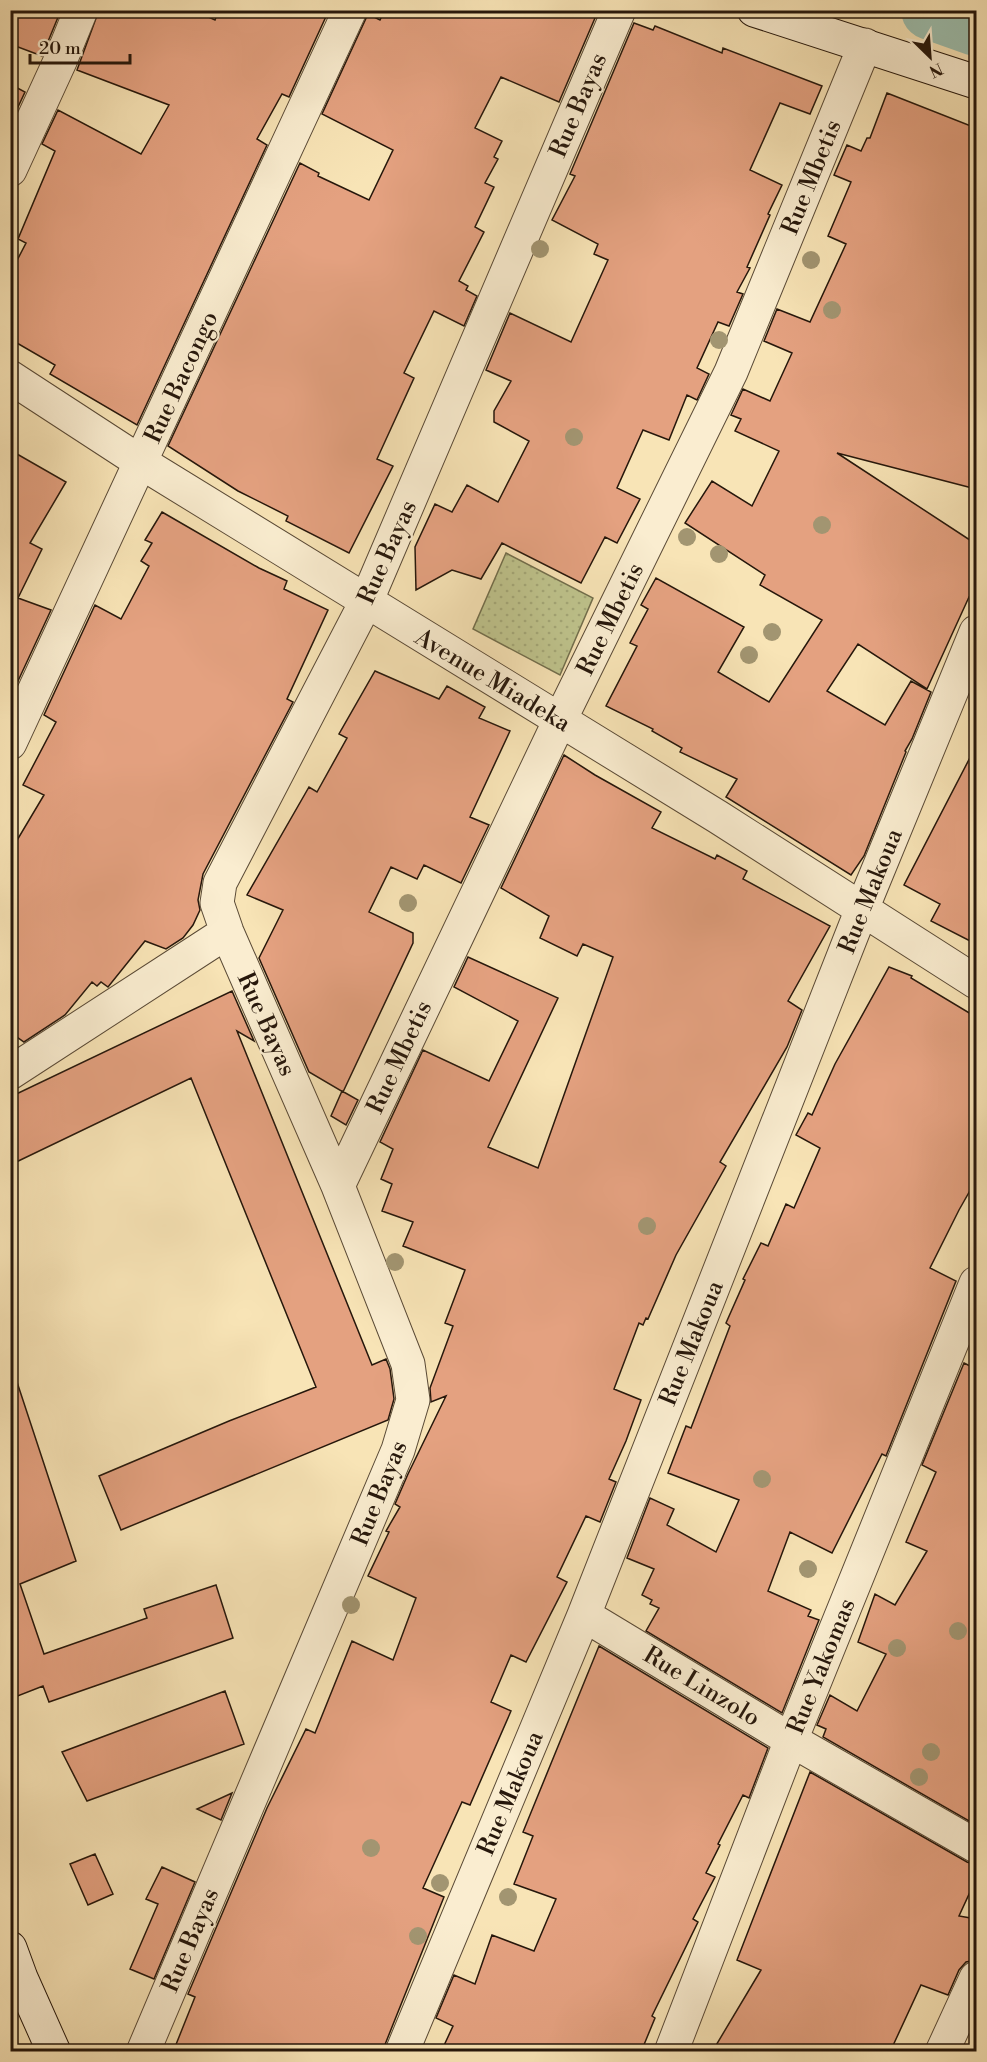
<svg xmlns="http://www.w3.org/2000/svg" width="987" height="2062" viewBox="0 0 987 2062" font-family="'Libre Bodoni',serif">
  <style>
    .grass { fill: url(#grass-dots); stroke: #726e4c; stroke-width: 1.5 }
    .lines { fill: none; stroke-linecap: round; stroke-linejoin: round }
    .river { stroke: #9dbfae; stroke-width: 60 }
    .building { fill: #e4a180; stroke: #26170b; stroke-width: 1.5 }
    .street-casing { stroke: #5a4a36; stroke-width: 35 }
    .secondary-casing { stroke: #26170b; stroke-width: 35 }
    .street { stroke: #faedd0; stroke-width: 33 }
    .secondary { stroke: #faedd0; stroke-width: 33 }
    .tree { fill: #a29571 }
    .labels { text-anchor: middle; stroke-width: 4.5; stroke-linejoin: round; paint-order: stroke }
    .street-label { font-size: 24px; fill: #26170b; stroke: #faedd0 }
  </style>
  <defs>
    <pattern id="grass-dots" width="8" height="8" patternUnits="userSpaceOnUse" patternTransform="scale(1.5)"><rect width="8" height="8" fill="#bfc48d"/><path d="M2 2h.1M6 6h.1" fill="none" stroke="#a4a878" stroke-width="1.8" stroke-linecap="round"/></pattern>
  </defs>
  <rect width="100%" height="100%" fill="#f8e4b6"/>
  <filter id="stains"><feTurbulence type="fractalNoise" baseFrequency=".00333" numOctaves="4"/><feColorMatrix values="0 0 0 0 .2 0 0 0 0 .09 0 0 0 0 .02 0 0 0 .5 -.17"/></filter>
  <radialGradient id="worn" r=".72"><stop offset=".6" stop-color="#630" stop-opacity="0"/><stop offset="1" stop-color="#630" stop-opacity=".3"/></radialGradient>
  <path class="grass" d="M506 553 593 598 560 675 473 629Z"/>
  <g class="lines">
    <path class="river" d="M931 10 976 26"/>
  </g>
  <path class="building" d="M10 10H61L42 56 10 44Z
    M99 10H193L215 20 219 10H329L289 97 282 94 257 139 267 145 137 425 50 374 55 365 10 339V274L26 243 18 239 55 151 42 144 58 110 141 154 169 105 77 70Z
    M385 10 598 11 559 102 501 77 475 128 502 141 494 157 498 159 485 183 494 187 475 227 484 232 459 281 468 286 466 290 477 296 464 326 434 311 404 373 414 378 377 459 393 466 349 553 286 521 288 516 238 491 168 446 300 163 319 173 318 176 369 200 393 150 322 114 368 14 380 20Z
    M634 23 653 30 655 26 722 53 723 48 822 86 810 114 780 103 750 170 782 185 768 214 770 215 747 267 750 268 737 292 743 294 729 326 718 322 697 368 709 374 697 400 687 395 669 440 643 430 617 488 640 499 617 543 605 537 581 583 502 543 481 579 452 570 416 590 415 547 435 504 452 512 467 485 498 502 529 441 494 422V411L511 381 486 370 510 313 571 342 608 260 594 254 598 244 552 220 575 176 570 174Z
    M10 84 25 92 10 124Z
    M887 93 976 128V489L837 453 976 544V601L969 597 927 689 858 644 827 691 885 725 911 681 931 692 912 739 905 751 906 752 864 856 851 875 726 797 737 779 680 752 682 748 652 731 653 729 606 706 637 646 630 643 648 609 641 605 656 578 744 627 718 672 769 702 822 620 760 585 765 575 685 523 712 481 752 506 779 451 735 431 741 419 731 415 743 389 770 401 792 353 764 341 777 309 810 322 846 244 828 236 851 182 834 175 847 145 861 151 867 138H870Z
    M10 450 66 482 30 543 42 549 18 598 51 610 11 696Z
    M162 512 259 568 287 581 284 589 328 610 287 699 293 702 203 874 198 900 200 910 193 925 183 938 166 949 145 941 108 987 101 982 97 986 92 982 65 1015 24 1042 10 1032V852L44 795 23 785 56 722 44 715 95 605 121 619 149 566 141 561 152 543 145 540Z
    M375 671 439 699 447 686 485 707 479 718 510 731 470 817 489 825 461 883 424 865 417 879 391 867 369 912 413 933V943L343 1092 309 1072 259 958 283 910 247 895 309 787 317 792 347 738 339 734Z
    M976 746V944L931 921 940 904 904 885Z
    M564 755 595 775 661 812 652 828 715 859 717 855 747 871 743 879 830 926 788 1001 802 1010 787 1047 720 1162 726 1166 676 1255 648 1319 646 1318 643 1325 639 1323 614 1389 641 1400 626 1441 609 1479 616 1482 600 1522 586 1516 557 1577 567 1582 526 1662 511 1655 491 1702 511 1711 470 1805 462 1802 423 1888 444 1897 382 2052H173L195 1997 188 1994 267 1808 306 1729 315 1733 352 1641 393 1660 416 1598 368 1576 389 1532 386 1531 400 1507 395 1504 408 1474 446 1396 431 1402 430 1388 453 1326 445 1323 465 1270 403 1246 413 1222 382 1211 392 1184 381 1179 393 1149 380 1142 423 1050 489 1081 518 1021 454 987 468 957 558 998 488 1147 538 1168 613 957 583 944 577 956 540 938 549 916 501 888Z
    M889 967 912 976 911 978 976 1017V1180L959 1210 930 1268 956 1281 886 1456 882 1454 832 1553 790 1532 768 1591 811 1610 808 1616 819 1620 782 1713 646 1631 659 1608 650 1604 652 1600 642 1595 654 1569 627 1558 650 1498 674 1509 667 1525 716 1552 739 1500 668 1473 686 1426 691 1428 730 1326 726 1323 745 1280 743 1279 761 1243 768 1246 786 1204 794 1208 820 1148 796 1135 808 1113 812 1115 835 1064Z
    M232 991 254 1041 237 1031 372 1365 386 1359 390 1369 394 1399 388 1420 121 1530 99 1476 229 1421 316 1387 191 1078 10 1165V1097Z
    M342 1091 358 1100 346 1125 331 1116Z
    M964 1363 976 1369V1825L823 1737 826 1729 817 1725 830 1695 857 1711 886 1654 858 1642 875 1594 895 1605 927 1551 906 1542 936 1472 922 1465Z
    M16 1379 76 1561 20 1584 44 1654 147 1618 144 1609 216 1585 233 1638 49 1702 43 1686 10 1699V1380Z
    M599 1646 768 1748 749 1798 743 1795 718 1844 720 1845 706 1873 715 1877 693 1919 698 1922 652 2016 655 2018 641 2052H441L453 2026 436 2018 454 1975 475 1984 492 1935 534 1951 556 1899 514 1884 533 1836 523 1832Z
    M225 1691 244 1744 87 1801 62 1752Z
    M810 1772 967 1862 976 1865V1879L959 1916 976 1919V1960L966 1962 959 1970 948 1995 921 1985 890 2052H712L761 1970 737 1960Z
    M232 1793 221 1820 197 1809Z
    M95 1854 113 1894 88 1905 70 1864Z
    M162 1867 195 1882 154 1979 130 1969 158 1904 146 1899Z"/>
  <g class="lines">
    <g class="street-casing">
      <path id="street" d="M10 170 61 59 81 10
        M10 377 142 463 718 817 976 982
        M10 743 350 10
        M10 1073 227 932
        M338 1186 560 720 731 372 865 45
        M584 1615 791 1740 976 1846
        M143 2052 398 1450 413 1400 408 1364 338 1186 227 932 217 903 220 883 366 602 619 10
        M402 2052 584 1615 862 909 976 632
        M671 2052 791 1740 976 1283
        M942 2052 976 1978"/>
    </g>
    <g class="secondary-casing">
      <path id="secondary" d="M754 10 976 82
        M10 1948 21 1978 54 2052"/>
    </g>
    <use href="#street" class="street"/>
    <use href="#secondary" class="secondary"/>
  </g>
  <g class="tree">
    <circle cx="540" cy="249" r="9"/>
    <circle cx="811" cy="260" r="9"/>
    <circle cx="832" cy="310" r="9"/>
    <circle cx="719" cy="340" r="9"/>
    <circle cx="574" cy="437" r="9"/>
    <circle cx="822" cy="525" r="9"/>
    <circle cx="687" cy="537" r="9"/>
    <circle cx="719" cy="554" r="9"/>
    <circle cx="772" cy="632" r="9"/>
    <circle cx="749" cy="655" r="9"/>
    <circle cx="408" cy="903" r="9"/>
    <circle cx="647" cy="1226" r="9"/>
    <circle cx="395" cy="1262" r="9"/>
    <circle cx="762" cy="1479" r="9"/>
    <circle cx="808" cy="1569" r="9"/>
    <circle cx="351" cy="1605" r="9"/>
    <circle cx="958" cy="1631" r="9"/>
    <circle cx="897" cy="1648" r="9"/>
    <circle cx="931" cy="1752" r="9"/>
    <circle cx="919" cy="1777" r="9"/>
    <circle cx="371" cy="1848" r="9"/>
    <circle cx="440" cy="1883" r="9"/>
    <circle cx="508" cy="1897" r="9"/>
    <circle cx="418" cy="1936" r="9"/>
  </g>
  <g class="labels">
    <g class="street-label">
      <text transform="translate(578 105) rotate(-67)" y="8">Rue Bayas</text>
      <text transform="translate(811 177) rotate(-68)" y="8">Rue Mbetis</text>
      <text transform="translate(181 377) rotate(-65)" y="8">Rue Bacongo</text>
      <text transform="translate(387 552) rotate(-66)" y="8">Rue Bayas</text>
      <text transform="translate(610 619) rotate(-64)" y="8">Rue Mbetis</text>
      <text transform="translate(493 680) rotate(31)" y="8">Avenue Miadeka</text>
      <text transform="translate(870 891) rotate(-68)" y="8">Rue Makoua</text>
      <text transform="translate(267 1024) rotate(66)" y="8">Rue Bayas</text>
      <text transform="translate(399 1057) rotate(-65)" y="8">Rue Mbetis</text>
      <text transform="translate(691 1343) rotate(-68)" y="8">Rue Makoua</text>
      <text transform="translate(379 1493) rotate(-68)" y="8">Rue Bayas</text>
      <text transform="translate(821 1666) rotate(-68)" y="8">Rue Yakomas</text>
      <text transform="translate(702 1686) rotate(31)" y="8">Rue Linzolo</text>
      <text transform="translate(510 1793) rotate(-67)" y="8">Rue Makoua</text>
      <text transform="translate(190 1940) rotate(-67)" y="8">Rue Bayas</text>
    </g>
  </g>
  <rect width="987" height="2062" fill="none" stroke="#f8e4b6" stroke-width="36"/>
  <rect x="12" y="12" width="963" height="2038" fill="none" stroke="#26170b" stroke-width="3"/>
  <rect x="18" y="18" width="951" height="2026" fill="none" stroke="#26170b" stroke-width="1.5"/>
  <g transform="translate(930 57) rotate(155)" stroke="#faedd0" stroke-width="4.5" paint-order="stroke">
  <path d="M0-4.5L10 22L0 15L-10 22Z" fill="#26170b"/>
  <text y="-9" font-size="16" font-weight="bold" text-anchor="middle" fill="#26170b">N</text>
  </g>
  <path d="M30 54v9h100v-9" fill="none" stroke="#26170b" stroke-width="3"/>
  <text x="39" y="54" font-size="18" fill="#26170b" stroke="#faedd0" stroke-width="4.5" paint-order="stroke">20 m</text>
  <rect width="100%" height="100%" filter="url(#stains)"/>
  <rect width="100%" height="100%" fill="url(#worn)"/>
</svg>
